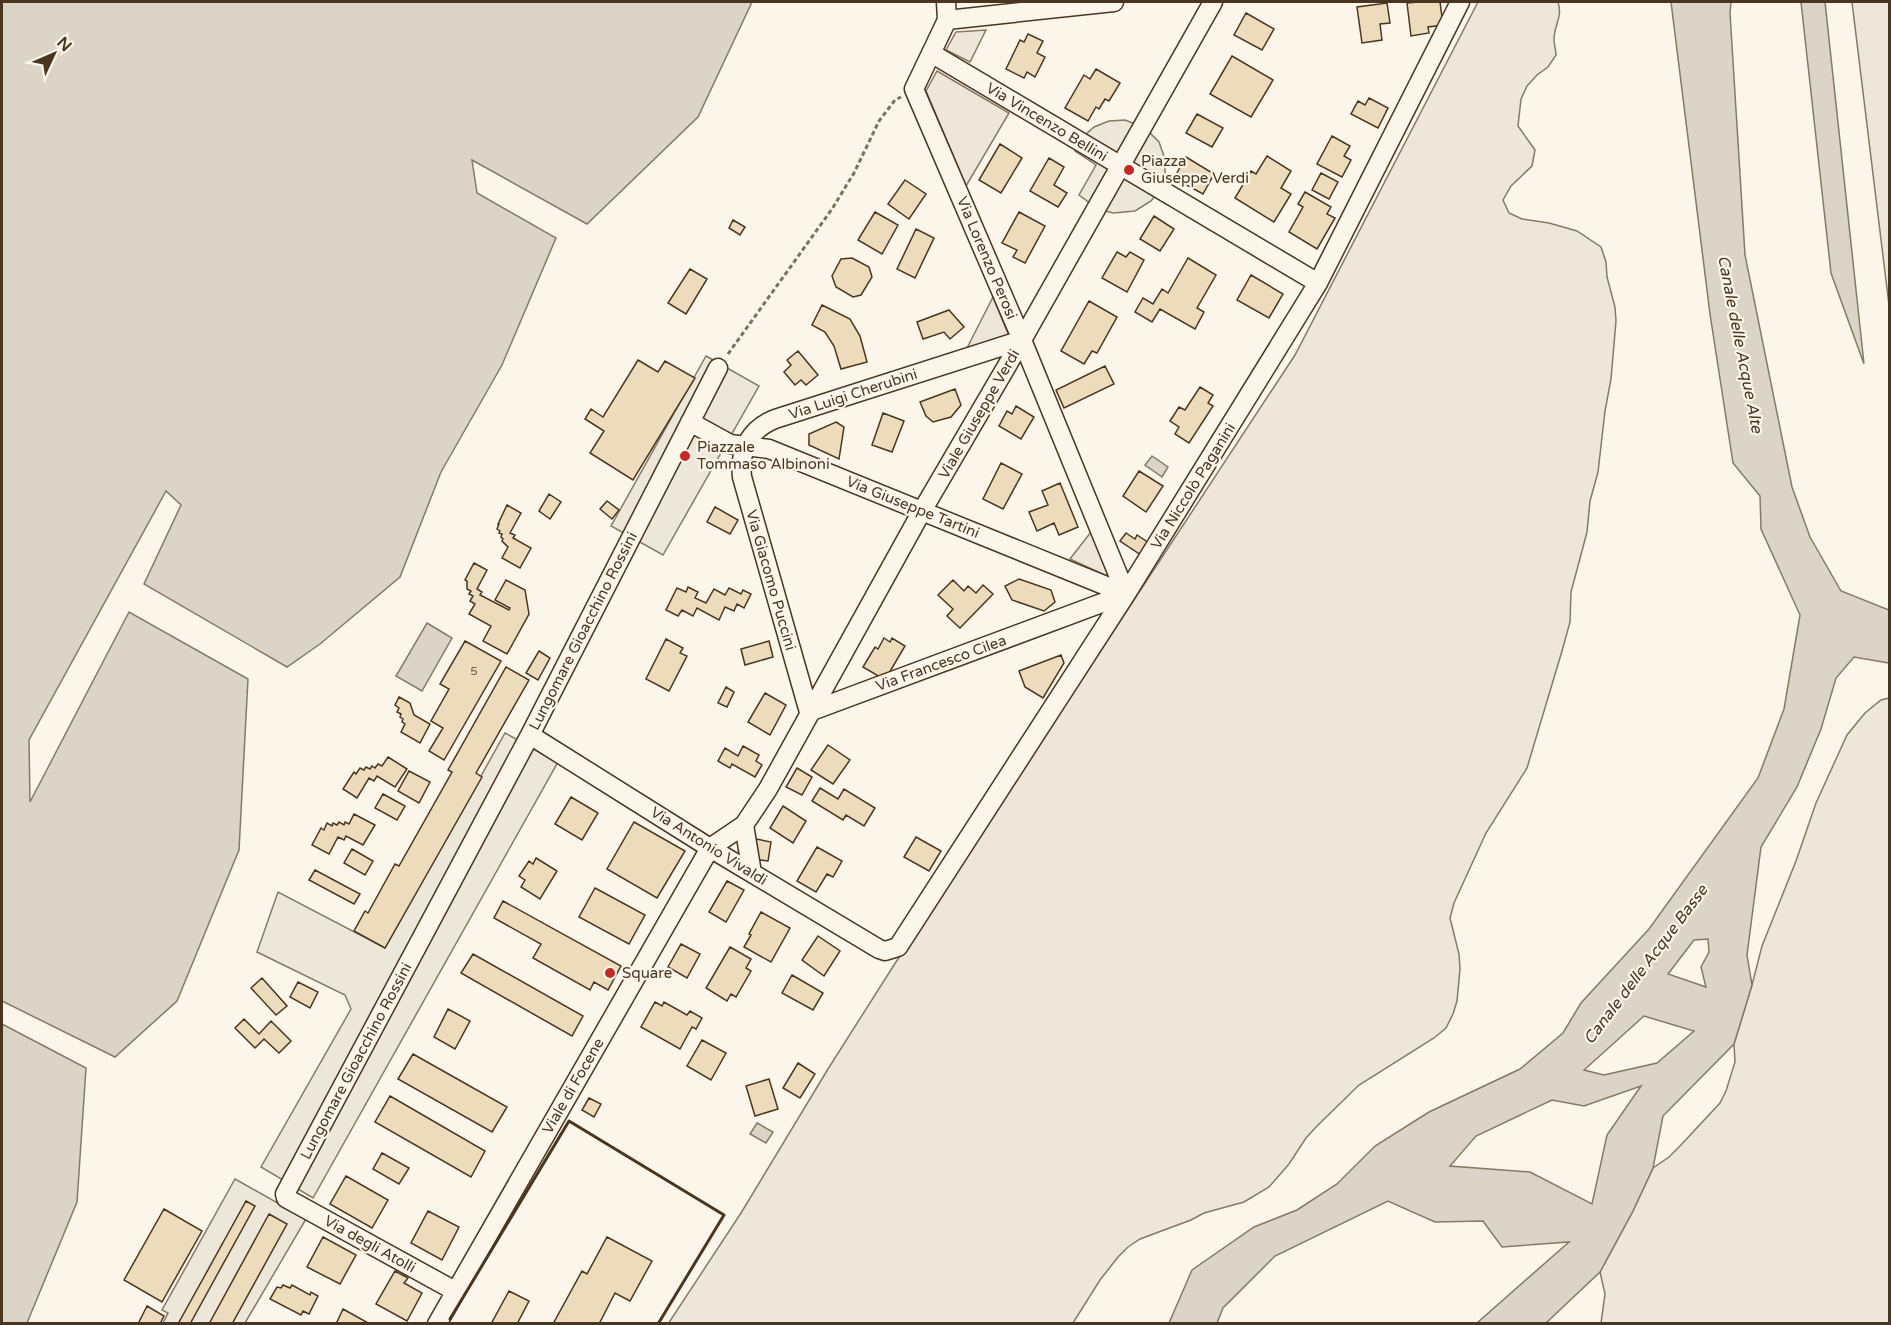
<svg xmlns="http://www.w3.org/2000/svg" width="1891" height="1325" viewBox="0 0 1891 1325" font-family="'Varela Round',sans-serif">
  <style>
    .green { fill: #ede6d9; stroke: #887966; stroke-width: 1.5 }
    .parking { fill: #ede7d9; stroke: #887966; stroke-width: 1.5 }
    .water { fill: #dcd4c6; stroke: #887966; stroke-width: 1.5; fill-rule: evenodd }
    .building { fill: #ecdcbc; stroke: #4a3520; stroke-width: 1.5 }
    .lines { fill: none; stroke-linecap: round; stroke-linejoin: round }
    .minor-casing { stroke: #4a3520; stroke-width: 21 }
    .path { stroke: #7f6f5c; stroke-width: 3; stroke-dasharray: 4.5 3; stroke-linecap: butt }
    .minor { stroke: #fbf6e9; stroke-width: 18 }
    .wall { stroke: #4a3520; stroke-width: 3 }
    .poi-dot { fill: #c62828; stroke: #fbf6e9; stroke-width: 2 }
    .labels { text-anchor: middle; stroke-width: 4.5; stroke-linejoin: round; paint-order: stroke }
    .number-label { font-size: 12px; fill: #725f47 }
    .street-label { font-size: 15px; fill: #4a3520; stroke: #fbf6e9 }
    .poi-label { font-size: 15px; fill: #4a3520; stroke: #fbf6e9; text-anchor: start }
    .water-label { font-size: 16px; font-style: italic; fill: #4a3520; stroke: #fbf6e9 }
  </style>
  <rect width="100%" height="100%" fill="#fbf6e9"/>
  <path class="green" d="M1478 2H1558C1563 18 1554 24 1554 40 1554 45 1556 50 1556 55L1548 67 1537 75 1527 86 1521 99 1518 126 1535 150 1532 166 1511 186 1503 200 1509 213 1522 219 1549 223 1577 231 1601 247 1606 262 1607 277 1615 307 1616 321 1611 379 1605 411 1598 472 1590 501 1587 532 1571 592 1570 622 1562 651 1527 768 1486 833 1454 903 1450 918 1459 954 1460 969 1457 1001 1453 1014 1446 1028 1434 1038 1359 1085 1316 1127 1306 1138 1289 1164 1269 1187 1244 1202 1204 1213 1191 1220 1140 1239 1128 1247 1118 1257 1100 1280 1073 1323 668 1324 741 1213 828 1069 894 965 1295 355Z
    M1852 2H1889V305Z
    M986 30 970 62 946 50 956 32Z
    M937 71 1009 113 966 186 926 91Z
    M993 297 1009 336 967 348Z
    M1091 532 1111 578 1070 559Z
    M1889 698V1323H1601L1605 1294 1600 1272 1633 1211 1653 1168 1669 1157 1680 1146 1720 1103 1726 1091 1735 1062 1734 1044 1752 985 1762 946 1796 861 1816 803 1847 735 1865 713 1881 700Z"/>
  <path class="parking" d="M1125 120 1145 128 1159 142 1165 159V175L1160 190 1151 201 1135 211 1113 213 1098 209 1079 195 1096 165 1075 151 1083 137 1094 127 1109 121Z
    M706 356 759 386 663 555 611 526Z
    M505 733 558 762 313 1198 261 1167 351 1009 345 995 257 952 278 892 385 948Z
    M235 1179 306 1219 245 1323H163L168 1313 162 1310Z"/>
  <path class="water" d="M2 2H752L698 117 587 224 472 160 477 193 556 238 502 365 441 472 400 577 320 644 287 667 144 584 181 505 166 491 29 740 30 802 129 612 248 679 239 850 177 1001 115 1057 2 1001Z
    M1671 2H1731L1730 13 1745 255 1792 487 1810 537 1841 591 1889 610V663L1854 657 1836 678 1821 729 1797 787 1761 847 1747 955 1752 985 1734 1044 1663 1116 1653 1168 1633 1211 1600 1272 1546 1323H1477L1569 1242 1502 1247 1483 1221 1435 1222 1388 1201 1275 1256 1223 1308 1217 1323H1169L1192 1270 1254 1227 1297 1210 1337 1184 1375 1146 1429 1112 1520 1069 1563 1033 1581 1003 1649 929 1758 778 1784 709 1800 615 1761 529 1760 496 1733 463 1710 314ZM1708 939 1709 952 1701 967 1706 987 1668 974 1694 940ZM1644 1016 1694 1031 1657 1063 1604 1075 1584 1070ZM1641 1086 1607 1135 1592 1204 1530 1172 1450 1166 1476 1136 1552 1100 1584 1106Z
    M1801 2H1825L1864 364 1831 273Z
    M1152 456 1168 467 1162 477 1145 465Z
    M427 623 452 638 422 691 396 676Z
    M2 1024 86 1068 77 1202 27 1323H2Z
    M757 1123 773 1132 766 1143 750 1134Z"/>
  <path class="building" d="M1418 2H1440L1443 25 1428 27 1429 33 1411 36 1407 3Z
    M1387 3 1390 23 1380 24 1382 40 1362 43 1357 7Z
    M1246 13 1274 29 1262 50 1234 35Z
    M1028 34 1043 41 1037 53 1045 57 1035 77 1027 72 1024 78 1006 69 1020 40 1024 42Z
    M1232 56 1273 80 1251 117 1210 94Z
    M1096 69 1120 83 1109 101 1105 99 1099 109 1096 107 1088 121 1065 108 1084 75 1090 79Z
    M1369 98 1388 108 1378 128 1351 114 1358 101 1365 105Z
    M1197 114 1223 128 1212 147 1186 133Z
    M1332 136 1350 146 1344 156 1351 160 1342 177 1317 164Z
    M1000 144 1022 158 1001 193 979 180Z
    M1267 156 1291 171 1281 188 1291 194 1274 222 1235 198 1251 171 1256 174Z
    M1186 157 1214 174 1203 194 1174 178Z
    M1049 158 1064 167 1054 185 1067 193 1058 207 1030 191Z
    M1321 173 1338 182 1329 199 1312 190Z
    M905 180 926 194 909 219 888 204Z
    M1305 192 1331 207 1327 214 1335 218 1317 249 1289 232 1303 207 1298 204Z
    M875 212 898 225 882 254 858 240Z
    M1019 212 1045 226 1025 263 1013 257 1017 250 1002 243Z
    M1154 216 1174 229 1160 251 1140 239Z
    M733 220 745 227 740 235 729 228Z
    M916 229 934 238 915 278 897 269Z
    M1117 252 1126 257 1130 252 1144 260 1127 292 1102 278Z
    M852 258 869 267 872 277 861 295 853 297 836 287 832 276 841 259Z
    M1188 258 1216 275 1197 308 1204 312 1195 329 1160 309 1152 322 1135 312 1143 298 1153 304 1162 289 1168 293Z
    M690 269 707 279 686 314 668 303Z
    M1251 275 1283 294 1269 318 1237 300Z
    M1089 301 1117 317 1097 353 1092 351 1084 364 1061 351Z
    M822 305 850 319 860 336 867 362 841 369 834 346 825 332 812 325Z
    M949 310 964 327 950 339 944 332 923 339 917 322Z
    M798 351 818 375 806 385 801 380 795 385 784 372 791 365 787 360Z
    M638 360 658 372 665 361 695 378 633 480 590 453 604 431 585 419 591 409 603 417Z
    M1105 366 1114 384 1064 408 1056 390Z
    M1200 387 1213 395 1208 403 1213 406 1189 443 1175 434 1179 427 1170 421 1179 407 1185 410Z
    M955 389 961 405 951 417 933 422 926 416 920 402Z
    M1016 406 1034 417 1021 439 999 426 1007 411 1012 414Z
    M883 413 904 421 892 452 872 445Z
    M836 422 844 427 839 459 809 445V434Z
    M1001 463 1022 474 1003 509 983 499Z
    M1139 471 1163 486 1146 512 1123 496Z
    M1060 483 1078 527 1059 535 1054 523 1037 531 1029 512 1048 505 1042 491Z
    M549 494 561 502 550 519 539 511Z
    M607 501 619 510 612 519 600 509Z
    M507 505 521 513 510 533 515 535 513 538 531 548 520 568 502 558 508 547 502 541 503 539 501 537 502 534 499 533 500 531 497 529 499 524H498Z
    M715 507 738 520 730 534 707 522Z
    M1126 533 1135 539 1137 535 1149 543 1141 555 1120 541Z
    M474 563 487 570 477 589 482 592 480 595 509 610 510 608 495 600 506 580 525 590 529 614 507 654 483 641 491 626 469 614 475 604 470 601 473 596 469 594 471 591 467 589V581L465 580Z
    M1019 579 1051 590 1055 602 1044 611 1012 600 1005 586Z
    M953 580 964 591 968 586 976 593 983 585 993 594 960 628 947 616 953 609 938 595Z
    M688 587 698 592 695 598 706 603 714 589 725 595 729 588 741 594 743 590 751 594 744 608 737 604 734 611 725 607 719 620 697 608 693 616 682 610 678 616 666 610 677 588 686 592Z
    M884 638 890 642 892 638 905 646 885 680 863 667 875 647 878 649Z
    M666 639 683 648 680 653 687 656 669 691 646 679Z
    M465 641 501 661 444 760 429 751 443 728 431 721 449 689 440 684Z
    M769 641 773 657 745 665 741 649Z
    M539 651 550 658 538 680 526 673Z
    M1061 655 1064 663 1043 698 1025 687 1019 671Z
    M506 667 529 680 476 773 482 777 385 948 354 931 365 911 368 913 395 864 399 866 452 772 448 770Z
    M726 687 734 692 727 707 718 703Z
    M765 693 786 705 770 735 748 722Z
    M399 697 410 703 414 715 430 724 420 743 401 732 405 724 402 722 403 719 400 717 401 714 397 712 399 708 395 705Z
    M828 745 850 760 833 784 811 770Z
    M743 746 759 755 756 761 762 765 755 777 732 764 730 768 718 761 725 748 738 756Z
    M388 757 407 769 395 787 377 776 374 781 369 778 357 798 343 789 354 772 356 774 360 768 364 770 366 767 370 769 372 766 375 768 378 764 382 766Z
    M797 768 812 777 802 795 786 787Z
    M409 771 430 782 419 803 398 791Z
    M820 788 838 799 844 789 875 808 864 826 846 815 843 820 812 801Z
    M383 794 405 806 397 820 375 808Z
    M571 797 598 813 582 840 555 824Z
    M783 806 806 821 793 843 770 828Z
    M354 814 375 825 363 845 346 836 344 840 338 837 329 854 312 845 321 828 324 830 327 823 332 826 333 823 337 825 339 822 344 825 345 822 349 824Z
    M634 822 685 851 657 898 607 869Z
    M916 837 941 851 929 871 904 857Z
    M756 839 771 842 768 861 753 859Z
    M817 847 842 861 833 877 827 874 816 892 797 881Z
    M352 849 373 861 365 875 344 863Z
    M536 858 557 871 540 899 521 887 525 880 519 876 529 861 533 864Z
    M315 870 360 894 354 904 309 880Z
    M727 881 744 890 726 922 709 912Z
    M595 888 645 915 629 944 579 917Z
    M503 901 621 966 608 990 594 982 590 990 533 958 541 944 494 918Z
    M761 912 790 928 771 962 744 947 751 935 749 934Z
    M818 936 840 951 824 976 802 960Z
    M681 944 700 954 687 978 668 967Z
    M730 947 751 959 746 968 751 971 736 997 731 994 727 1001 706 988Z
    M473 954 583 1016 572 1036 461 973Z
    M792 975 823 993 813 1010 782 993Z
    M262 978 287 1006 276 1015 251 988Z
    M298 982 318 992 310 1008 290 997Z
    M655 1002 662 1006 664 1002 687 1015 690 1011 702 1018 696 1029 692 1027 680 1049 641 1027Z
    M448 1009 470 1021 455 1049 434 1037Z
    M244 1019 259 1034 271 1021 291 1041 279 1053 264 1039 255 1048 235 1028Z
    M702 1040 726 1053 711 1080 687 1066Z
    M413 1054 507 1107 492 1132 398 1079Z
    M798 1063 815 1074 800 1098 783 1088Z
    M769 1079 778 1109 755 1116 746 1086Z
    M390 1096 485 1151 471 1177 375 1122Z
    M589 1098 601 1104 594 1117 582 1110Z
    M382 1153 409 1168 399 1184 373 1169Z
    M346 1176 388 1200 372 1228 330 1204Z
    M246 1201 255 1206 190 1324H178Z
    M164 1209 202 1231 162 1302 124 1280Z
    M428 1211 459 1227 442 1260 411 1243Z
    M269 1214 287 1224 232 1324H209Z
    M323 1237 356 1255 340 1284 307 1267Z
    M607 1237 652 1261 630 1301 615 1293 599 1324H553L582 1271 587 1274Z
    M395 1271 408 1278 404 1283 422 1293 407 1321 376 1304Z
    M283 1285 290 1288 292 1285 310 1295 311 1292 318 1296 309 1314 303 1311 301 1315 270 1299 277 1287 281 1288Z
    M509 1291 529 1301 517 1324H491Z
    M147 1306 164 1316 160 1324H138Z
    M343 1309 370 1324H336Z"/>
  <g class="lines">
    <g class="minor-casing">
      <path id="minor" d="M946 2 947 20 914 89 1022 340 1126 594 809 712 742 477C739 450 750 429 775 419L1022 340
        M947 20 1114 2
        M931 53 1318 283
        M690 422 730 444 769 449 1126 594
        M530 735 710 848 879 949 885 951 898 947 1126 594 1318 283 1460 2
        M744 825 768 789 922 511 1022 340 1213 2
        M455 1291 286 1198 285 1194 530 735 718 368
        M437 1324 710 848 744 825 752 873"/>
    </g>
    <path class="path" d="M728 354 832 209 854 173 879 121 895 100 901 97"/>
    <use href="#minor" class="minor"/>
    <path class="wall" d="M450 1319 569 1121 724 1215 658 1324"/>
  </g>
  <g class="poi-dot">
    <circle cx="1129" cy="170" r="6"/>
    <circle cx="685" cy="456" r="6"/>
    <circle cx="610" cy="973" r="6"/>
  </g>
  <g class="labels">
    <g class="number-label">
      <text x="474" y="675">5</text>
    </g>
    <g class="street-label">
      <text transform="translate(1047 122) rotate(31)" y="5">Via Vincenzo Bellini</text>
      <text transform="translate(987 258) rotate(67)" y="5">Via Lorenzo Perosi</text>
      <text transform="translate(853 394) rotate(-18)" y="5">Via Luigi Cherubini</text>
      <text transform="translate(979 414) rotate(-60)" y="5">Viale Giuseppe Verdi</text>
      <text transform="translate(1193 486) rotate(-58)" y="5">Via Niccolò Paganini</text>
      <text transform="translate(913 507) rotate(22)" y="5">Via Giuseppe Tartini</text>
      <text transform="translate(771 580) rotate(74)" y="5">Via Giacomo Puccini</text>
      <text transform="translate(583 631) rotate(-63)" y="5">Lungomare Gioacchino Rossini</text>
      <text transform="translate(941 663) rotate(-20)" y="5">Via Francesco Cilea</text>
      <text transform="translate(709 846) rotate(32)" y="5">Via Antonio Vivaldi</text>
      <text transform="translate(356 1061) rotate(-62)" y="5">Lungomare Gioacchino Rossini</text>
      <text transform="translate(573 1086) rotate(-60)" y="5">Viale di Focene</text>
      <text transform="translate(370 1244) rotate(29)" y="5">Via degli Atolli</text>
    </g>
    <g class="poi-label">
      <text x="1141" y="166">Piazza<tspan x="1141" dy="17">Giuseppe Verdi</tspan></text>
      <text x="697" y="452">Piazzale<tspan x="697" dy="17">Tommaso Albinoni</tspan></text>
      <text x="622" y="978">Square</text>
    </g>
    <g class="water-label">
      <text transform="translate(1741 344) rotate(79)" y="6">Canale delle Acque Alte</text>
      <text transform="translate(1645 964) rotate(-53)" y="6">Canale delle Acque Basse</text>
    </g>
  </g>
  <rect width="1891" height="1325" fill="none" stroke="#4a3520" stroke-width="6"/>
  <g transform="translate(54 54) rotate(46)" stroke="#fbf6e9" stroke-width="4.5" paint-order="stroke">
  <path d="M0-4.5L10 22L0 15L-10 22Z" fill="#4a3520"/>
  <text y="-9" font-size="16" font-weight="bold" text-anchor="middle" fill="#4a3520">N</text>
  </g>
</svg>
